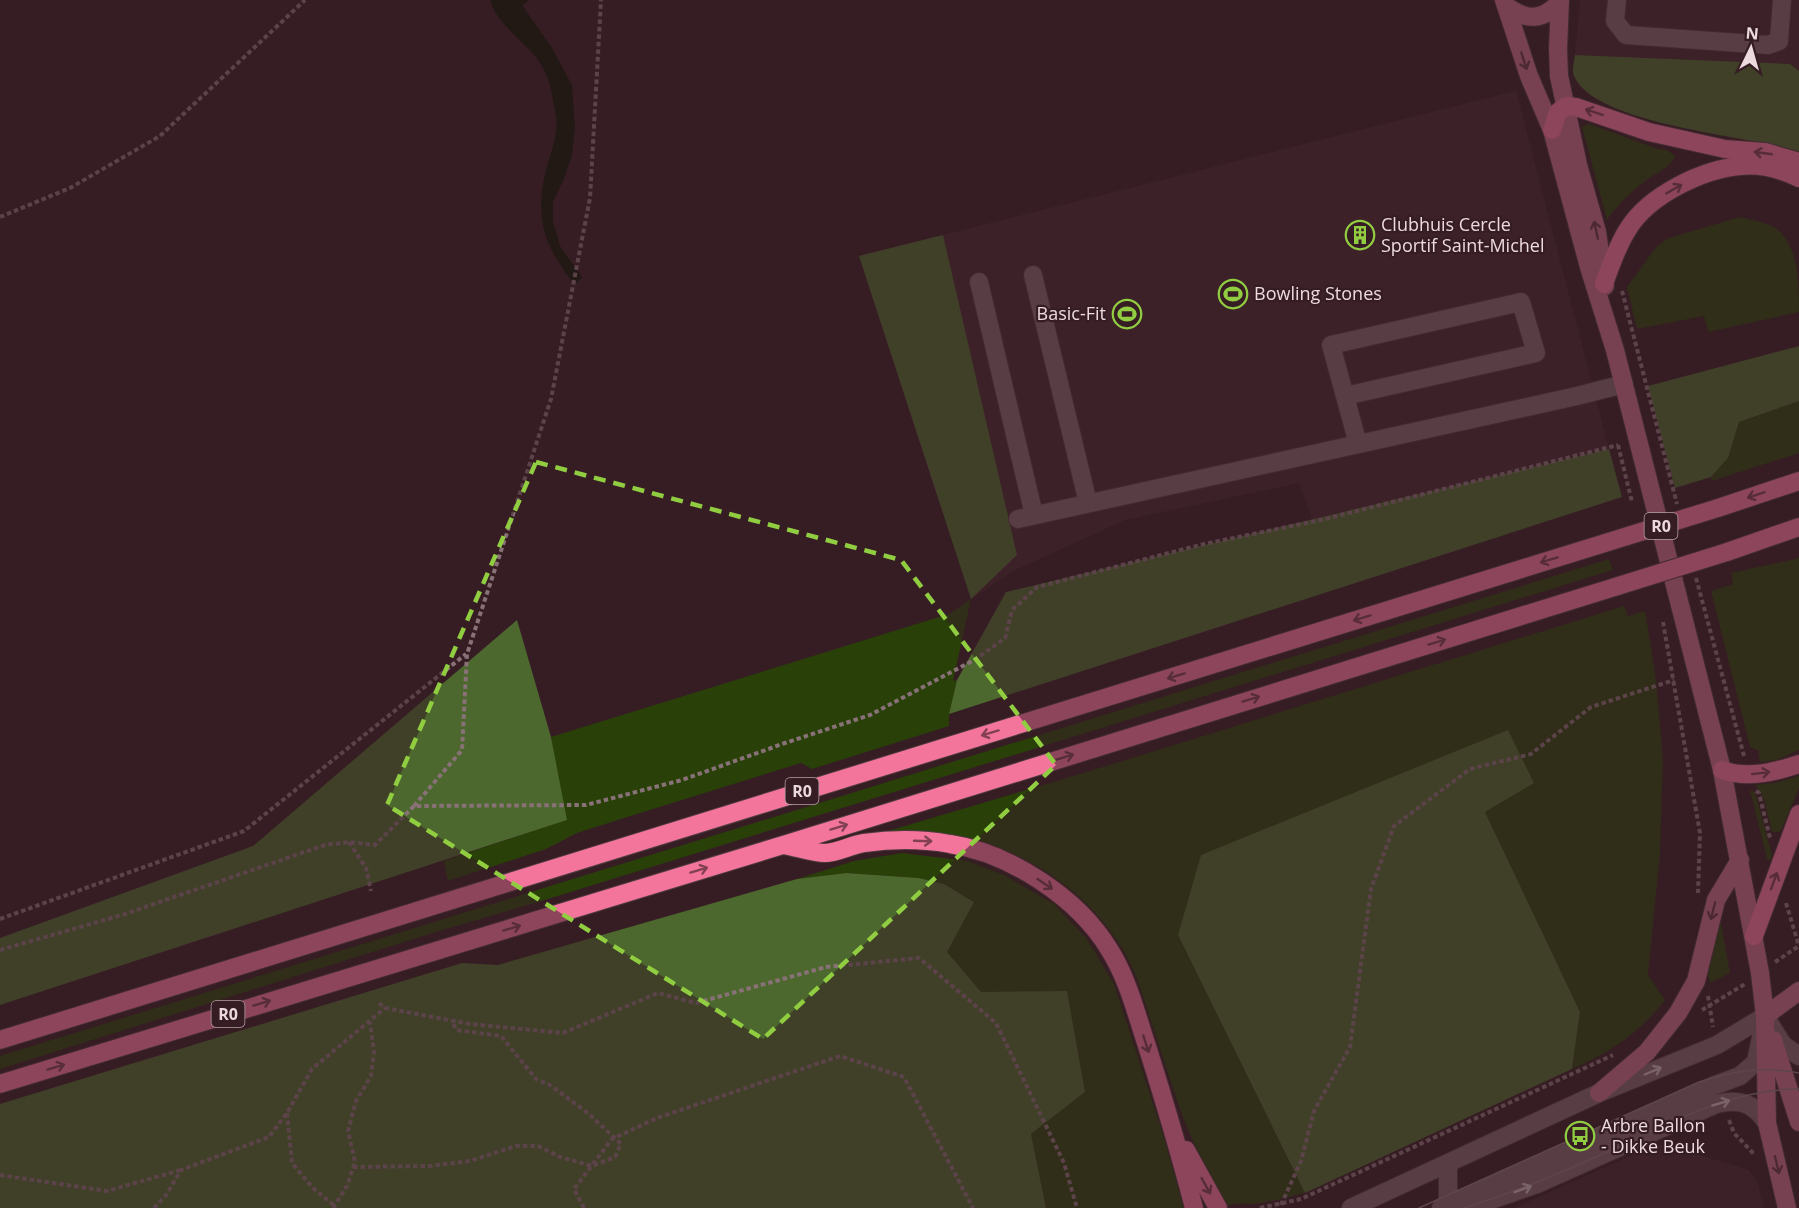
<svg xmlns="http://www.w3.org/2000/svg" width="1799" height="1208" viewBox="0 0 1799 1208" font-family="'Open Sans',sans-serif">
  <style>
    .built { fill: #45262f }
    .green { fill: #294009 }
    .forest { fill: #4d682e }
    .water { fill: #091500 }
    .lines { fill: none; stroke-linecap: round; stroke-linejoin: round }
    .minor-casing { stroke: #4f3a3f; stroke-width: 20 }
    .major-casing { stroke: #4f3a3f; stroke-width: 20 }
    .highway-casing { stroke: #4f3a3f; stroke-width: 20 }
    .path { stroke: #887277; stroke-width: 4; stroke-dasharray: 4.5 3; stroke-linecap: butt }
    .minor { stroke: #83646c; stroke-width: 18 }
    .major { stroke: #c66e89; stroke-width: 18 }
    .highway { stroke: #f3759c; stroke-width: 18 }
    .tram { stroke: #8d777c; stroke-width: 1.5 }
    .highway-bridge-casing { stroke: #4f3a3f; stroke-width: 20; stroke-linecap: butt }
    .highway-bridge { stroke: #f3759c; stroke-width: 18 }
    .oneway { stroke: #683947 }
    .oneway2 { stroke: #824054 }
    .oneway3 { stroke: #ccb7bc }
    .marked { fill: none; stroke: #91cd40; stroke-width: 4.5; stroke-dasharray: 12 8; stroke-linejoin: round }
    .labels { text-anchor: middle; stroke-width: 4.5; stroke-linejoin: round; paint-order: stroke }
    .shield { fill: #361d24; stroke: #b5a1a6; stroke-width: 1.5 }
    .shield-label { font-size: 16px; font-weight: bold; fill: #ecdade }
    .poi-label { font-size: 18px; fill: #ecdade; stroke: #361d24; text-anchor: start }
  </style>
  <rect width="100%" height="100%" fill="#361d24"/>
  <path class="built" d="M1580 0H1799V71L1790 64 1575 55Z
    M1516 91 1609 449 1313 521 1299 483 1125 520 1013 571 971 599 859 256Z
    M1657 1144 1669 1146 1749 1170 1758 1184 1764 1208H1514Z"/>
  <path class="green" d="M1589 124 1658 149 1667 150 1675 156C1670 169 1653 174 1643 183 1629 193 1617 206 1607 220L1582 127Z
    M1740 217C1751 220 1767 222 1777 229 1799 248 1799 282 1799 312L1708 332 1704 316 1637 329 1627 287 1657 246 1669 238Z
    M1799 401V453L1712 481 1711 477 1728 458 1739 422Z
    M1799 558V750L1776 760 1760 762 1758 750 1750 747 1711 591 1733 584 1731 573Z
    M1609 559 1613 570 538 902 436 932 0 1069V1056Z
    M971 599 953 681 957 680 949 714V726L812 769 801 763 624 818 577 833 546 849 448 881 444 861 566 820 551 737 949 614Z
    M1624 606 1628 616 1645 611 1656 679 1663 760 1660 854 1648 975 1665 1000C1639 1034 1610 1052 1572 1069L1580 1012 1485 812 1178 935 1305 1193C1287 1197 1269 1203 1251 1204 1241 1204 1235 1203 1226 1206 1212 1178 1195 1149 1184 1120 1172 1087 1162 1054 1151 1021 1144 1000 1138 977 1127 957 1100 906 1045 862 990 845 956 835 921 836 886 833L888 831 1080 774Z
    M1799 776V788L1782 828 1780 832H1772L1764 799 1755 785 1775 783Z
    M1750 790 1755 792 1772 855 1770 860 1767 859Z
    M902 853 968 861 1004 875 1054 904 1087 939 1114 984 1162 1131 1184 1208H1046L1031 1134 1085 1092 1067 991 981 993 947 952 973 901 944 884 919 878 846 873 797 879 854 861Z
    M1720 919 1730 973 1710 983 1706 970Z"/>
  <path class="forest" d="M1575 55 1790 64 1799 71V152C1749 135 1600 126 1575 78 1571 71 1574 63 1575 55Z
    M943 235 1017 555 971 599 859 256Z
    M1799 346V401L1739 422 1728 458 1711 477 1675 488 1648 386Z
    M1609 449 1622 497 949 714 957 680 1006 592Z
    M517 620 551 737 567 820 0 1005V938L253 846Z
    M1508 730 1534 783 1485 812 1580 1012 1572 1069 1305 1193 1178 935 1201 855Z
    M846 873 919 878 944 884 974 902 947 952 981 992 1067 991 1085 1092 1031 1134 1046 1208H0V1104L462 963 498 965 797 879Z"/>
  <path class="water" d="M490 0H529L523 5 524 8 552 48 572 85 575 128 572 155 564 179 553 202V221L560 246 582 277 575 284C568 278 562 267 556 258 538 229 538 198 547 166 552 150 558 134 556 117 553 101 551 82 543 68 530 43 498 28 490 0Z"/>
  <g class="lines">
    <g class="minor-casing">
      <path id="minor" d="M1617 0 1615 21 1626 35 1768 45 1779 41 1782 0
        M1033 275 1088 503
        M979 282 1034 515
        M1345 396 1536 353 1521 302 1331 345 1358 444
        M1018 519 1577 396 1624 384
        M1765 1016 1783 1045 1799 1056
        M1448 1163V1208
        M1351 1208 1599 1093 1717 1045 1765 1016
        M1441 1208 1713 1086 1740 1076 1756 1062 1762 1032
        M1468 1208 1537 1184 1716 1104C1739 1098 1754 1103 1767 1123"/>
    </g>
    <g class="major-casing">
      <path id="major" d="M1504 0 1529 76 1552 130 1589 267 1615 350 1722 770 1760 973 1765 1016 1767 1123 1787 1208
        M1560 0 1558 49 1559 76 1578 165 1597 232 1605 286
        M1506 6C1527 21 1542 21 1560 2
        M1765 1016 1799 991
        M1773 1040 1799 1122
        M1599 1093 1647 1052 1678 1013 1696 981 1716 900 1740 860"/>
    </g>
    <g class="highway-casing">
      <path id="highway" d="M1552 130 1558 112 1566 106 1576 107 1649 132 1725 149 1765 152 1799 162
        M1604 284C1611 265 1617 246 1628 229 1649 195 1703 169 1741 166 1761 164 1782 170 1799 178
        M1718 508 1799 481
        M1727 552 1799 527
        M1722 770C1748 779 1775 772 1799 764
        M784 845C797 847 812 853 825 853 837 853 851 845 864 843 893 839 922 839 950 844 1010 853 1078 898 1109 949 1128 979 1136 1013 1147 1046 1164 1100 1180 1154 1194 1208
        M1754 936 1799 814
        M0 1040 1605 543
        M0 1084 783 845 1618 586
        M1186 1150 1218 1208"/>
    </g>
    <path class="path" d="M0 217 70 188 160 136 305 0
      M1622 291 1677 504
      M1618 445 1632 502
      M1696 578 1744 756
      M1663 622 1700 833 1698 893
      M1756 791 1759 793 1770 838
      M414 806 462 750 467 654 551 399 590 198 601 0
      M349 842 366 868 371 891
      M1786 903 1799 946
      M0 919 244 831 466 654
      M0 950 122 915 325 845 349 842 375 845 414 806 586 805 682 780 785 743 870 715 976 659 1005 638 1012 610 1037 587 1204 544 1321 520 1618 445
      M1775 962 1799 946
      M1708 996 1713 1027
      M379 1003 385 1008 470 1024 563 1033 658 993 696 1003 826 967 919 958 996 1023 1064 1163 1077 1208
      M1702 1010 1745 984
      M287 1113 292 1163 313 1188 336 1207
      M1729 1120 1734 1133 1755 1155
      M353 1167 430 1166 470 1161 516 1146H538L560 1157 592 1166 615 1157 621 1144 589 1114 550 1085 536 1079 501 1036 456 1030 452 1020
      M0 1175 107 1191 181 1170
      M1281 1205 1301 1161 1314 1111 1350 1047 1371 889 1394 826 1470 769 1531 754 1591 707 1674 680
      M154 1208 166 1195 181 1170 269 1137 287 1113 312 1069 385 1008
      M333 1208 347 1186 355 1162 348 1131 356 1101 371 1076 374 1052 370 1022
      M584 1208 574 1189 612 1139 657 1118 840 1056 904 1077 973 1208
      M1260 1208 1301 1199 1613 1055"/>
    <use href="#minor" class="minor"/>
    <use href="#major" class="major"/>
    <use href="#highway" class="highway"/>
    <path class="tram" d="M1419 1208 1699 1082C1733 1071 1763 1066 1799 1073
      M1464 1208C1514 1192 1562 1173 1609 1151 1671 1123 1730 1089 1799 1089"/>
    <g class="highway-bridge-casing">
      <path id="highway-bridge" d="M1605 543 1718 508
        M1618 586 1727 552"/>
    </g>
    <use href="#highway-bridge" class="highway-bridge"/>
  </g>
  <defs><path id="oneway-shaft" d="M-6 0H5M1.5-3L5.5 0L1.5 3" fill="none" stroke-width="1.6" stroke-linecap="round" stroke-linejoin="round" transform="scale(1.5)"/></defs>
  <g class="oneway">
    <use href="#oneway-shaft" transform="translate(1524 61) rotate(72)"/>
    <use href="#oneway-shaft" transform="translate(1596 230) rotate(-102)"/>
    <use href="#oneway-shaft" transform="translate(1713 911) rotate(104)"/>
    <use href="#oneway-shaft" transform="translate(1777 1165) rotate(77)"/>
  </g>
  <g class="oneway2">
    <use href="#oneway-shaft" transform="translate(1594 112) rotate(-162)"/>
    <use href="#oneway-shaft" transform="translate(1763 153) rotate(-172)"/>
    <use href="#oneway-shaft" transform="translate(1674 189) rotate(-30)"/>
    <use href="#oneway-shaft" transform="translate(1756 495) rotate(162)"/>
    <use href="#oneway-shaft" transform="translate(1549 560) rotate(163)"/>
    <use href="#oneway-shaft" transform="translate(1362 618) rotate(163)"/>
    <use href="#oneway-shaft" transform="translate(1437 642) rotate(-17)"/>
    <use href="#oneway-shaft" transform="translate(1176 676) rotate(163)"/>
    <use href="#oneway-shaft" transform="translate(1251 699) rotate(-17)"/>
    <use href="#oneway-shaft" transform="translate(990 733) rotate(163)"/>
    <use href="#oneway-shaft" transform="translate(1065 757) rotate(-17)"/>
    <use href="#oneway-shaft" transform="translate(1761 773) rotate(-7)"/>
    <use href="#oneway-shaft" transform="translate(839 827) rotate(-17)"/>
    <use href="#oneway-shaft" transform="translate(923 841) rotate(2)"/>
    <use href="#oneway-shaft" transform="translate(699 870) rotate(-17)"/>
    <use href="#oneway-shaft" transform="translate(1774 881) rotate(-70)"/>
    <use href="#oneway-shaft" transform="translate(1045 884) rotate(34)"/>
    <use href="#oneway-shaft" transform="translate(512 928) rotate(-17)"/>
    <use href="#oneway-shaft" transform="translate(262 1003) rotate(-17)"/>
    <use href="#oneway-shaft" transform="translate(1146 1044) rotate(72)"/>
    <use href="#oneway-shaft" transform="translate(56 1067) rotate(-17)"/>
    <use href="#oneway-shaft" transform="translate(1206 1186) rotate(61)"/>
  </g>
  <g class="oneway3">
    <use href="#oneway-shaft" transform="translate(1653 1071) rotate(-23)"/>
    <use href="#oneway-shaft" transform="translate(1721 1103) rotate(-16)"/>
    <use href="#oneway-shaft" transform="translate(1523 1189) rotate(-21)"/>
  </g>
  <path d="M0 0H1799V1208H0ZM536 462 901 560 1056 765 763 1039 387 805Z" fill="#361d24" fill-opacity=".55" fill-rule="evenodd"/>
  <path class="marked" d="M536 462 901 560 1056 765 763 1039 387 805Z"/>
  <defs>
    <g id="building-ring" transform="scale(1.5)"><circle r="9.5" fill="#361d24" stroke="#91cd40" stroke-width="1.5"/><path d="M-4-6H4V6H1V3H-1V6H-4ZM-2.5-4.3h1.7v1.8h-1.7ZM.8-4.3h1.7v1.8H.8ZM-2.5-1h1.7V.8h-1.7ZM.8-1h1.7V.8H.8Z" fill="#91cd40"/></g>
    <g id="stadium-ring" transform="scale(1.5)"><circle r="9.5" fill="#361d24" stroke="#91cd40" stroke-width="1.5"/><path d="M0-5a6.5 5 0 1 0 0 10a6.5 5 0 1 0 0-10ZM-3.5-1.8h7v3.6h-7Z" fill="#91cd40"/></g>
    <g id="bus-ring" transform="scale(1.5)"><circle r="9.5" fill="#361d24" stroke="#91cd40" stroke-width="1.5"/><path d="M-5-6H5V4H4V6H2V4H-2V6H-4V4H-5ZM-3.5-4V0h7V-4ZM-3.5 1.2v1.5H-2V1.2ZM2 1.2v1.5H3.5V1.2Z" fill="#91cd40"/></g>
  </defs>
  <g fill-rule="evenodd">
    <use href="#building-ring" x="1360" y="235"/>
    <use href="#stadium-ring" x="1233" y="294"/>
    <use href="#stadium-ring" x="1127" y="314"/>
    <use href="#bus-ring" x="1580" y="1136"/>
  </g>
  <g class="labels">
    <g class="shield">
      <rect x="1644.5" y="513" width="33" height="26" rx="4.5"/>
      <rect x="785.5" y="778" width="33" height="26" rx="4.5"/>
      <rect x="211.5" y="1001" width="33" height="26" rx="4.5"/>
    </g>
    <g class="shield-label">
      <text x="1661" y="532">R0</text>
      <text x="802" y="797">R0</text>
      <text x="228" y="1020">R0</text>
    </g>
    <g class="poi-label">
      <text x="1381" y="231">Clubhuis Cercle<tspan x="1381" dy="21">Sportif Saint-Michel</tspan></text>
      <text x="1254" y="300">Bowling Stones</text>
      <text x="1106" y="320" text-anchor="end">Basic-Fit</text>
      <text x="1601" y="1132">Arbre Ballon<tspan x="1601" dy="21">- Dikke Beuk</tspan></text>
    </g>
  </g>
  <g transform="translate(1751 48) rotate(5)" stroke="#361d24" stroke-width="4.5" paint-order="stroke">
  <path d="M0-4.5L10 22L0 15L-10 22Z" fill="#ecdade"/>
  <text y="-9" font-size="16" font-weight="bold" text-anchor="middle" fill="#ecdade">N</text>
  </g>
</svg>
